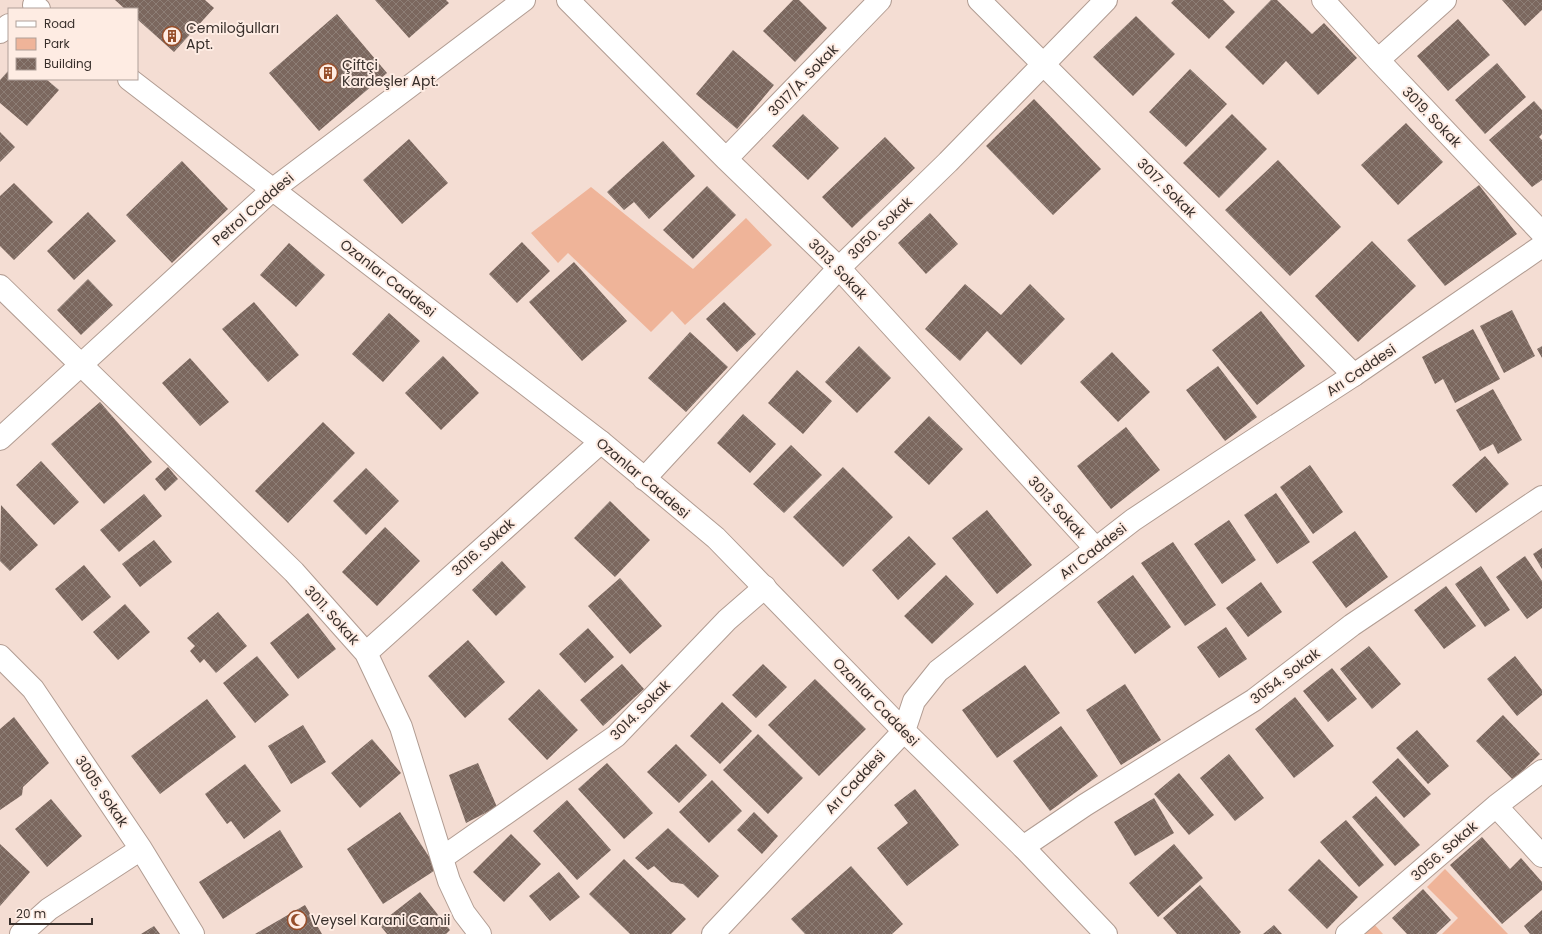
<svg xmlns="http://www.w3.org/2000/svg" width="1542" height="934" viewBox="0 0 1542 934" font-family="Poppins,sans-serif">
  <style>
    .green { fill: #efb499 }
    .building { fill: url(#building-cross-hatch) }
    .lines { fill: none; stroke-linecap: round; stroke-linejoin: round }
    .minor-casing { stroke: #b19c92; stroke-width: 24 }
    .tertiary-casing { stroke: #b19c92; stroke-width: 24 }
    .minor { stroke: #fff; stroke-width: 22 }
    .tertiary { stroke: #fff; stroke-width: 22 }
    .labels { text-anchor: middle; stroke-width: 4; stroke-linejoin: round; paint-order: stroke }
    .poi-label { font-size: 14px; fill: #382f2b; stroke: #feece3; text-anchor: start }
    .street-label { font-size: 14px; fill: #382f2b; stroke: #feece3 }
  </style>
  <defs>
    <pattern id="building-cross-hatch" width="8" height="8" patternUnits="userSpaceOnUse"><rect width="8" height="8" fill="#7b675e"/><path d="M0 0l8 8M0 8l8-8" fill="none" stroke="#8d7e76"/></pattern>
  </defs>
  <rect width="100%" height="100%" fill="#f4ddd3"/>
  <path class="green" d="M591 187 693 269 746 218 772 245 685 325 672 311 651 332 568 253 558 263 531 233Z
    M1445 869 1508 934H1442L1458 918 1427 887Z
    M1374 924 1383 934H1364Z"/>
  <path class="building" d="M115 0H205L214 8 174 52 137 19V9H125Z
    M375 0H446L449 3 409 38Z
    M793 0H799L827 28 795 62 763 31Z
    M1174 0H1223L1235 12 1209 39 1171 3Z
    M1271 0H1277L1312 34 1324 23 1357 58 1318 95 1286 61 1263 85 1225 47Z
    M1502 0H1542V10L1525 26Z
    M337 14 387 73 319 131 269 73Z
    M1136 16 1175 54 1133 96 1093 57Z
    M1458 19 1490 55 1448 91 1417 56Z
    M733 50 774 85 737 129 696 94Z
    M1497 63 1526 97 1485 134 1455 100Z
    M1190 69 1227 104 1186 147 1149 112Z
    M9 70V79H46L59 90 27 126 0 103V80Z
    M1034 99 1101 169 1053 215 986 146Z
    M1534 101 1542 110V134L1539 137 1542 140V180L1532 187 1489 140Z
    M803 114 839 148 808 180 772 146Z
    M1232 114 1267 149 1219 198 1183 163Z
    M1406 123 1443 162 1398 205 1361 165Z
    M0 132 15 147 0 162Z
    M885 137 915 168 852 228 822 197Z
    M409 139 448 183 402 224 363 180Z
    M663 141 695 176 649 219 634 202 624 210 607 192Z
    M1278 160 1341 227 1290 276 1225 210Z
    M182 161 228 209 172 263 126 215Z
    M14 183 53 222 14 260 0 246V196Z
    M1479 185 1517 234 1445 286 1407 240Z
    M707 186 736 215 693 259 663 230Z
    M88 212 116 241 74 280 47 251Z
    M930 213 958 244 926 274 898 243Z
    M1372 241 1416 286 1358 342 1315 296Z
    M522 242 550 271 517 303 489 274Z
    M289 243 325 275 296 307 260 275Z
    M574 262 627 321 582 361 529 302Z
    M88 279 113 305 81 335 57 310Z
    M965 284 1001 315 1030 284 1065 319 1021 365 987 331 960 361 925 329Z
    M254 302 299 355 268 382 222 329Z
    M724 302 756 334 737 352 706 319Z
    M1512 310 1535 356 1504 373 1480 326Z
    M1261 311 1305 366 1257 405 1212 350Z
    M389 313 420 341 383 382 352 354Z
    M1473 329 1500 379 1455 403 1443 379 1435 384 1422 357Z
    M690 332 728 367 686 412 648 378Z
    M859 346 891 378 857 413 825 382Z
    M1542 346V358L1537 349Z
    M1112 352 1150 392 1118 422 1080 382Z
    M443 356 479 393 441 430 405 393Z
    M190 358 229 402 200 426 162 383Z
    M1218 366 1257 417 1225 441 1186 390Z
    M797 370 832 401 803 434 768 403Z
    M1493 389 1522 440 1498 454 1493 444 1480 451 1456 410Z
    M100 402 152 462 104 504 51 444Z
    M743 414 776 444 750 473 717 443Z
    M929 416 963 449 929 485 894 452Z
    M323 422 355 453 288 523 255 491Z
    M1126 427 1160 470 1111 509 1077 466Z
    M791 445 822 475 784 513 753 484Z
    M1485 456 1509 484 1476 513 1452 485Z
    M41 461 79 502 54 525 16 485Z
    M1310 465 1343 512 1313 534 1280 487Z
    M168 467 178 479 165 491 155 479Z
    M843 467 893 517 843 567 793 517Z
    M366 468 399 501 366 535 333 501Z
    M1276 493 1310 542 1277 564 1244 515Z
    M144 494 162 516 119 552 100 530Z
    M610 501 650 540 615 577 574 538Z
    M1 505 38 545 10 571 0 561Z
    M987 510 1032 565 997 594 952 538Z
    M1229 520 1256 560 1222 584 1194 544Z
    M385 527 420 561 377 606 342 572Z
    M1355 531 1388 577 1346 608 1312 562Z
    M909 536 936 564 898 600 872 570Z
    M154 540 172 562 140 587 122 564Z
    M1173 542 1216 605 1185 626 1141 563Z
    M1542 548V569L1533 554Z
    M1525 556 1542 581V608L1527 619 1496 577Z
    M502 561 526 587 496 616 472 590Z
    M84 565 111 597 82 621 55 589Z
    M1481 566 1510 610 1485 627 1455 584Z
    M946 575 974 604 932 644 904 616Z
    M1133 575 1171 627 1135 654 1097 602Z
    M620 578 662 626 630 654 588 606Z
    M1261 582 1282 612 1248 637 1226 608Z
    M1446 586 1476 626 1444 649 1414 610Z
    M125 604 150 632 118 660 93 632Z
    M218 612 247 646 216 673 204 659 200 663 190 651 195 646 187 638Z
    M308 613 336 649 298 679 270 643Z
    M1226 627 1247 659 1219 678 1197 647Z
    M588 628 614 657 585 683 559 654Z
    M468 640 505 682 465 718 428 676Z
    M1369 646 1401 684 1372 709 1340 669Z
    M257 656 289 695 255 723 223 683Z
    M1515 656 1542 690V695L1517 716 1487 679Z
    M622 664 644 689 603 726 580 700Z
    M763 664 787 687 756 718 732 695Z
    M1025 665 1060 713 997 758 962 710Z
    M1332 668 1357 699 1328 722 1303 691Z
    M815 679 866 729 819 776 768 725Z
    M1125 684 1161 740 1121 765 1086 710Z
    M539 689 578 730 547 760 508 719Z
    M1295 697 1334 746 1294 778 1255 729Z
    M207 699 236 737 160 794 131 756Z
    M722 702 752 731 720 764 690 736Z
    M1503 715 1540 754 1513 780 1476 741Z
    M14 717 49 763 23 787 22 795 0 810V729Z
    M303 725 326 762 291 784 268 746Z
    M1061 726 1098 776 1050 811 1013 761Z
    M1417 730 1449 766 1428 784 1396 748Z
    M758 734 803 778 768 814 723 770Z
    M372 739 401 773 360 808 331 773Z
    M676 744 707 775 679 803 647 772Z
    M1229 754 1264 798 1235 821 1200 778Z
    M1398 758 1431 794 1404 818 1372 782Z
    M478 763 497 807 466 823 449 775Z
    M607 763 653 813 624 839 578 789Z
    M245 764 281 811 244 839 231 821 227 824 205 794Z
    M1179 773 1214 815 1189 835 1154 794Z
    M712 780 742 811 709 843 679 812Z
    M915 789 959 845 907 886 877 848 908 823 894 805Z
    M1376 796 1420 845 1395 866 1352 817Z
    M1154 798 1174 833 1135 856 1114 822Z
    M51 799 82 836 47 867 15 829Z
    M567 800 611 850 577 880 533 831Z
    M400 812 437 869 383 904 347 849Z
    M754 812 778 836 762 854 737 830Z
    M1346 820 1384 865 1359 887 1320 842Z
    M668 828 719 876 698 898 683 884 671 882 654 866 648 870 635 858Z
    M280 830 303 867 223 919 199 882Z
    M511 834 541 864 504 902 473 872Z
    M1482 837 1510 869 1521 858 1542 882V890L1502 924 1450 865Z
    M0 844 30 872 0 906Z
    M1174 844 1203 878 1158 917 1129 883Z
    M624 859 686 919 671 934H630L589 894Z
    M1319 859 1358 897 1327 929 1288 890Z
    M851 866 903 924 892 934H805L791 919Z
    M559 872 580 897 550 921 529 896Z
    M1200 885 1241 932 1239 934H1177L1163 918Z
    M1423 889 1451 920 1436 934H1407L1392 918Z
    M420 892 450 930 446 934H387L379 924Z
    M305 905 322 934H255Z
    M1542 910V934H1530L1524 926Z
    M1274 925 1282 934H1263Z
    M154 926 160 934H141Z"/>
  <g class="lines">
    <g class="minor-casing">
      <path id="minor" d="M568 0 726 159 839 268 1096 549
        M979 0 1354 375
        M1323 0 1378 60 1542 233
        M0 32 9 25
        M1378 60 1445 0
        M726 159 880 0
        M0 286 294 572 366 653 401 727 449 881 464 913 480 934
        M644 479 839 268 948 162 1106 0
        M366 653 601 442
        M0 656 33 689 141 849 193 934
        M1496 806 1542 856
        M1023 847 1085 805 1254 700 1352 625 1542 497
        M442 858 616 736 727 620 765 587
        M21 934 49 909 141 849
        M1347 934 1496 806 1542 771"/>
    </g>
    <g class="tertiary-casing">
      <path id="tertiary" d="M34 5 39 9
        M129 79 601 442 716 538 904 731 1023 847 1106 934
        M0 439 272 190 524 0
        M713 934 904 731 914 701 938 671 1133 520 1220 462 1354 375 1542 246"/>
    </g>
    <use href="#minor" class="minor"/>
    <use href="#tertiary" class="tertiary"/>
  </g>
  <defs>
    <g id="building-ring" transform="scale(1)"><circle r="9.5" fill="#feece3" stroke="#964e2a" stroke-width="1.5"/><path d="M-4-6H4V6H1V3H-1V6H-4ZM-2.5-4.3h1.7v1.8h-1.7ZM.8-4.3h1.7v1.8H.8ZM-2.5-1h1.7V.8h-1.7ZM.8-1h1.7V.8H.8Z" fill="#964e2a"/></g>
    <g id="mosque-ring" transform="scale(1)"><circle r="9.5" fill="#feece3" stroke="#964e2a" stroke-width="1.5"/><path d="M3.5-4.9A6 6 0 1 0 3.5 4.9A5 5 0 1 1 3.5-4.9Z" fill="#964e2a"/></g>
  </defs>
  <g fill-rule="evenodd">
    <use href="#building-ring" x="172" y="36"/>
    <use href="#building-ring" x="328" y="73"/>
    <use href="#mosque-ring" x="297" y="920"/>
  </g>
  <g class="labels">
    <g class="poi-label">
      <text x="186" y="33">Cemiloğulları<tspan x="186" dy="16">Apt.</tspan></text>
      <text x="342" y="70">Çiftçi<tspan x="342" dy="16">Kardeşler Apt.</tspan></text>
      <text x="311" y="925">Veysel Karani Camii</text>
    </g>
    <g class="street-label">
      <text transform="translate(803 80) rotate(-46)" y="5">3017/A. Sokak</text>
      <text transform="translate(1432 117) rotate(46)" y="5">3019. Sokak</text>
      <text transform="translate(1167 188) rotate(45)" y="5">3017. Sokak</text>
      <text transform="translate(253 209) rotate(-41)" y="5">Petrol Caddesi</text>
      <text transform="translate(880 228) rotate(-44)" y="5">3050. Sokak</text>
      <text transform="translate(838 269) rotate(46)" y="5">3013. Sokak</text>
      <text transform="translate(388 278) rotate(38)" y="5">Ozanlar Caddesi</text>
      <text transform="translate(1361 370) rotate(-34)" y="5">Arı Caddesi</text>
      <text transform="translate(643 478) rotate(40)" y="5">Ozanlar Caddesi</text>
      <text transform="translate(1057 507) rotate(48)" y="5">3013. Sokak</text>
      <text transform="translate(483 547) rotate(-42)" y="5">3016. Sokak</text>
      <text transform="translate(1093 551) rotate(-38)" y="5">Arı Caddesi</text>
      <text transform="translate(332 615) rotate(48)" y="5">3011. Sokak</text>
      <text transform="translate(1285 676) rotate(-37)" y="5">3054. Sokak</text>
      <text transform="translate(876 702) rotate(46)" y="5">Ozanlar Caddesi</text>
      <text transform="translate(640 710) rotate(-45)" y="5">3014. Sokak</text>
      <text transform="translate(855 782) rotate(-47)" y="5">Arı Caddesi</text>
      <text transform="translate(102 791) rotate(56)" y="5">3005. Sokak</text>
      <text transform="translate(1444 851) rotate(-41)" y="5">3056. Sokak</text>
    </g>
  </g>
  <rect x="8" y="8" width="130" height="72" fill="#feece3" stroke="#afa099"/>
  <rect x="16" y="21" width="20" height="6" fill="#ffffff" stroke="#afa099"/>
  <text x="44" y="28" font-size="12" fill="#382f2b">Road</text>
  <rect x="16" y="38" width="20" height="12" fill="#efb499" stroke="#afa099"/>
  <text x="44" y="48" font-size="12" fill="#382f2b">Park</text>
  <rect x="16" y="58" width="20" height="12" fill="url(#building-cross-hatch)" stroke="#afa099"/>
  <text x="44" y="68" font-size="12" fill="#382f2b">Building</text>
  <path d="M10 918v6h82v-6" fill="none" stroke="#382f2b" stroke-width="2"/>
  <text x="16" y="918" font-size="12" fill="#382f2b" stroke="#feece3" stroke-width="3" paint-order="stroke">20 m</text>
</svg>
